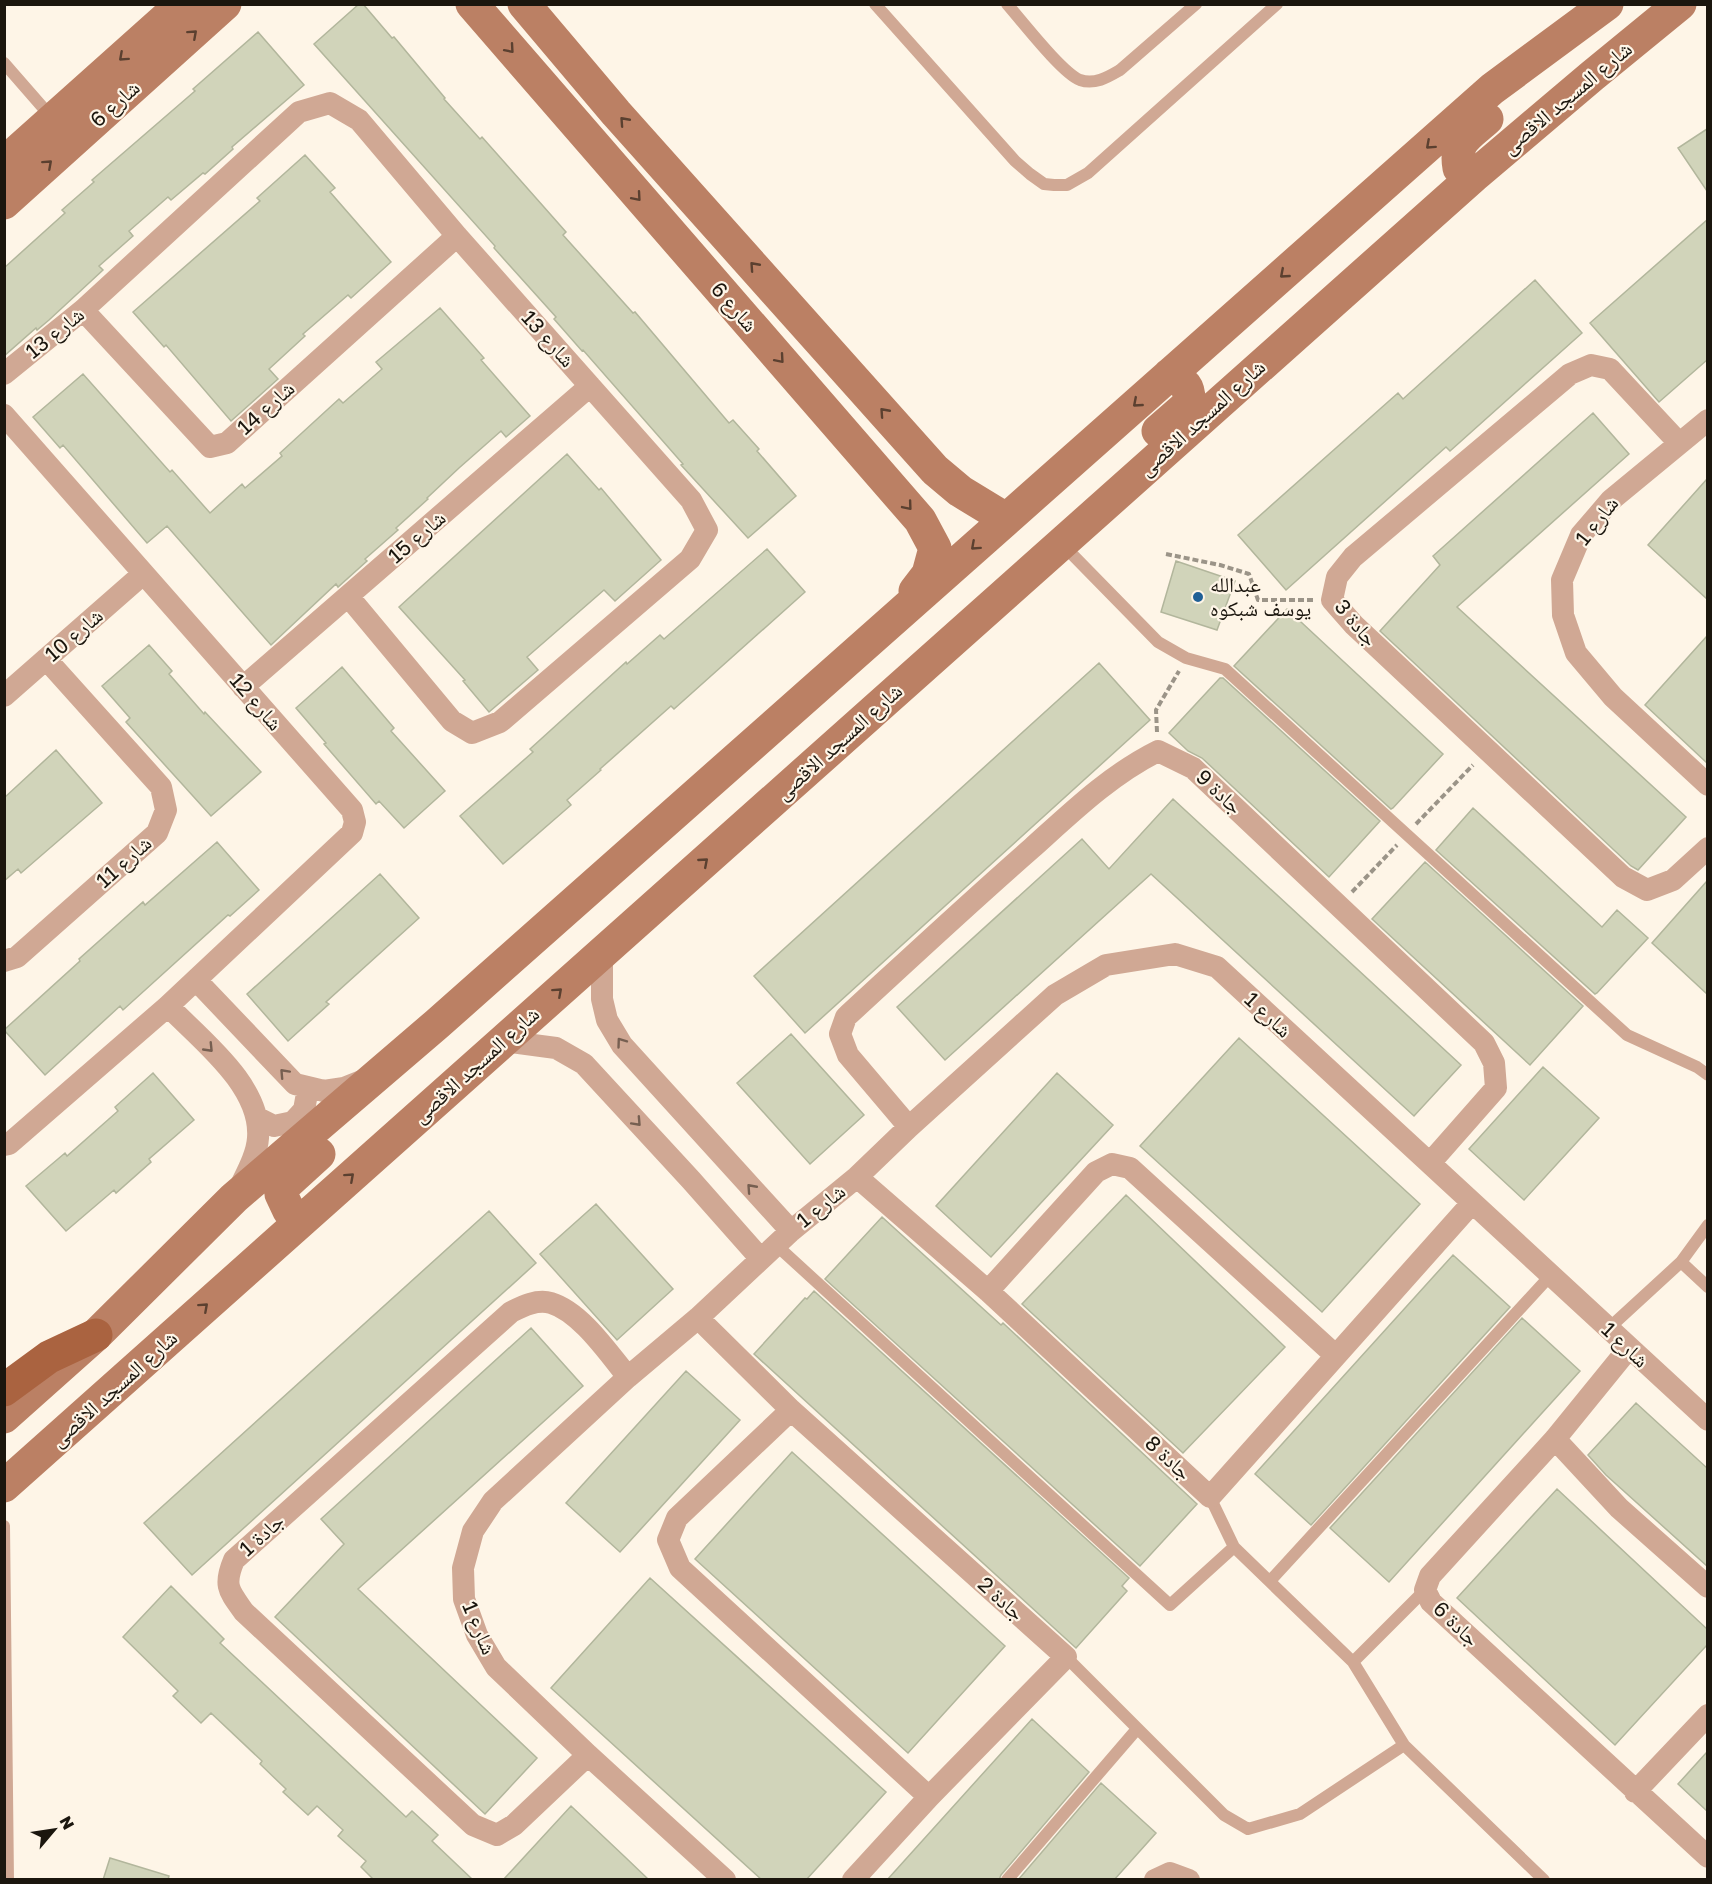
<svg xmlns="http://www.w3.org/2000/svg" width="1712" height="1884" viewBox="0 0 1712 1884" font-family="'Golos Text','Noto Naskh Arabic',sans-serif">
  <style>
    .building { fill: #d1d4ba; stroke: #b2b69c; stroke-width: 1.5 }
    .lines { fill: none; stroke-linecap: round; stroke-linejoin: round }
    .path { stroke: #9b9488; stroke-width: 4; stroke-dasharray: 6 3; stroke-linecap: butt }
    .lane { stroke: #d0a894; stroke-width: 12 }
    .street { stroke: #d0a894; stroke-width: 22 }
    .secondary { stroke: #bb8064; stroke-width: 33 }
    .primary { stroke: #aa6340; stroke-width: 33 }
    .oneway { stroke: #5b4030 }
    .oneway2 { stroke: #765f51 }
    .poi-dot { fill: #206096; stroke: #fef5e7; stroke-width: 2 }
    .labels { text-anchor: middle; stroke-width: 4.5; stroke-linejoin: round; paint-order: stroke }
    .street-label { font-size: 21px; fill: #1b160e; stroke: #fef5e7 }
    .poi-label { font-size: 21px; fill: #1b160e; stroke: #fef5e7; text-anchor: start }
  </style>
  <rect width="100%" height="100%" fill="#fef5e7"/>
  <path class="building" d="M359 4H363L392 38 394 37 445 98 444 99 480 139 482 137 566 232 563 235 633 313 635 312 729 423 733 420 759 449 757 451 796 496 748 538 681 465 683 464 583 350 582 351 554 319 556 317 494 248 495 246 314 44Z
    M258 32 304 85 232 147 233 149 205 174 203 173 171 200 168 197 129 231 133 236 99 266 103 270 49 320 37 330 36 328 4 356V268L65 213 62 210 94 182 92 180 195 91 193 89Z
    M1707 129V191L1678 148Z
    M305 155 335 188 330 192 391 262 351 298 348 295 303 334 305 336 269 369 278 379 231 421 166 345 164 347 133 312 260 201 257 198Z
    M1707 220V360L1659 402 1590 323Z
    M1535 280 1582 333 1450 451 1446 447 1286 590 1238 535 1398 393 1403 399Z
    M440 308 484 358 481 360 530 416 506 437 501 431 459 468 427 498 428 499 396 528 398 530 365 559 367 561 338 587 336 584 271 645 167 526 147 543 63 445 60 448 33 417 83 374 170 472 172 470 210 513 242 484 245 488 282 456 280 453 339 399 343 403 382 369 376 362Z
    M1593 413 1629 454 1457 607 1686 817 1638 870 1631 866 1380 631 1440 565 1433 556Z
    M567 454 599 490 601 488 661 560 615 601 604 590 527 657 538 670 489 712 463 681 465 680 399 607Z
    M1707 479V599L1648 545Z
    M767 549 805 592 674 709 671 706 600 769 601 770 567 800 571 805 503 864 460 816 533 752 530 749 626 662 627 664 660 635 664 639Z
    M1176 561 1235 581 1217 630 1161 612Z
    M1287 609 1443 754 1393 808 1391 809 1234 666Z
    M1707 636V763L1645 705Z
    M149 645 172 671 169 674 204 714 205 712 261 772 211 816 126 722 130 718 102 686Z
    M1099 663 1150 720 805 1033 754 976Z
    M342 667 394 728 391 731 445 791 404 828 379 801 376 804 324 744 326 743 296 708Z
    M1220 678H1223L1380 821 1329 877 1202 758 1188 751 1169 733Z
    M56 750 102 803 21 873 18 869 4 881V798Z
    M1173 799 1461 1065 1414 1116 1151 874 945 1060 897 1007 1082 839 1109 869Z
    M1473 808 1602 927 1617 910 1648 938 1597 993 1595 994 1436 850Z
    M217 842 259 890 230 916 228 915 123 1010 120 1006 45 1075 4 1030 80 961 79 959 117 925 143 902 145 905Z
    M1425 862 1583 1006 1530 1065 1372 919Z
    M380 874 419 918 326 1002 329 1004 288 1041 247 994Z
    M1707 881V994L1652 943Z
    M791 1034 864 1115 810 1164 737 1083Z
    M1239 1038 1420 1204 1322 1312 1140 1146Z
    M1543 1067 1599 1118 1524 1200 1469 1149Z
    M153 1073 194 1120 149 1159 151 1162 116 1193 114 1190 66 1231 26 1186 65 1153 67 1156 118 1111 115 1107Z
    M1057 1073 1113 1125 991 1257 936 1206Z
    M1126 1195 1285 1347 1183 1453 1022 1304Z
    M596 1204 673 1289 617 1340 540 1254Z
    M489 1211 536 1263 192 1575 144 1523Z
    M882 1217 1001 1325 1003 1323 1197 1504 1140 1566 825 1279Z
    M1453 1255 1510 1307 1311 1525 1255 1474Z
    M814 1291 1129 1578 1122 1586 1127 1591 1076 1648 754 1354 805 1298 807 1299Z
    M1522 1318 1580 1371 1389 1582 1330 1528Z
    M531 1328 583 1386 358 1589 537 1758 485 1814 275 1617 344 1544 321 1519Z
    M686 1371 740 1420 620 1552 566 1503Z
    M1636 1403 1707 1468V1566L1606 1475 1588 1455Z
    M792 1452 1005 1646 908 1753 695 1559Z
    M1557 1489 1707 1629V1645L1615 1745 1457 1598Z
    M650 1578 886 1792 806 1880H762L551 1688Z
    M171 1586 224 1639 220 1643 406 1817 412 1811 438 1835 432 1841 473 1880H374L361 1867 366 1861 338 1836 343 1830 317 1806 308 1815 283 1792 286 1789 260 1764 262 1761 211 1713 201 1723 173 1696 178 1691 123 1637Z
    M1032 1719 1089 1772 1001 1875 999 1880H887Z
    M1707 1752V1811L1678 1784Z
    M1101 1783 1156 1833 1114 1880H1018Z
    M571 1806 625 1857 649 1880H503Z
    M110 1858 169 1876 168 1880H103Z"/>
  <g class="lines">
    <path class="path" d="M1166 554 1220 565 1249 574 1258 600H1313
      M1157 732 1156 710 1179 671
      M1416 824 1473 765
      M1352 892 1397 845"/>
    <path class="lane" d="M875 4 1015 161 1030 174 1044 184 1054 185H1067L1088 173 1277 4
      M1007 4C1022 21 1062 73 1080 80 1095 85 1108 77 1120 70L1196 4
      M4 63 52 118
      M1062 544 1158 642 1186 658 1225 669 1627 1035 1697 1067 1708 1075
      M775 1244 1170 1605 1234 1547
      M1681 1262 1708 1287
      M1608 1329 1681 1262 1708 1225
      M1210 1497 1234 1547 1353 1662 1404 1745 1544 1880
      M4 1526 8 1880
      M1270 1581 1550 1276
      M1066 1657 1224 1815 1248 1829 1300 1814 1404 1745
      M1353 1662 1425 1590
      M1007 1880 1137 1729"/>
    <path class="street" d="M83 310 210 447 227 443 457 236
      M4 374 83 310 299 112 330 103 359 120 457 236 691 500 707 530 690 559 500 722 472 733 452 721 348 596
      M4 415 352 810 355 822 352 833 168 1006 9 1144 4 1145
      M1708 420 1611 500 1581 535 1562 580 1563 615 1576 653 1613 697 1708 785
      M1679 443 1610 369 1591 365 1570 374 1353 557 1337 577 1332 600 1354 625 1623 877 1647 890 1673 880 1708 848
      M243 687 590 386
      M4 696 143 574
      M602 952V999L607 1020 622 1045 791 1231
      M4 961 17 957 157 833 166 810 161 787 46 659
      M196 980 295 1084 324 1091 344 1088 364 1080
      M168 1006C201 1040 262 1086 258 1138 257 1155 246 1174 239 1189
      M504 1041 556 1048 584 1064 691 1180 760 1258
      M258 1118 274 1126 293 1122 304 1110 308 1088
      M909 1127 848 1055 840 1034 846 1017C908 960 969 903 1032 848 1072 812 1110 775 1158 751L1193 768 1484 1043 1494 1063 1496 1088 1430 1163
      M857 1177 988 1291 1210 1497 1472 1203
      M988 1291 1096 1172 1112 1164 1130 1168 1335 1355
      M698 1318 791 1410 1066 1657 929 1797 853 1880
      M1629 1348 1555 1439 1430 1576 1425 1590 1431 1602 1708 1857
      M791 1410 677 1518 668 1540 680 1568 929 1797
      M1555 1439 1619 1508 1708 1587
      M588 1755 514 1825 497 1835 473 1825 244 1612C229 1591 223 1586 234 1560L511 1312C523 1306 537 1299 551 1303 581 1312 609 1354 628 1377
      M1635 1792 1708 1715
      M725 1880 588 1755 496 1667 477 1635 464 1599 463 1568 473 1531 493 1501 628 1377 698 1318 791 1231 857 1177 909 1127 1055 995 1106 965 1175 954 1217 967 1708 1420
      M1155 1880 1170 1873 1189 1880"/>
    <path class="secondary" d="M472 4 920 520 935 548 928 574 915 591
      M524 4 616 113 935 470 960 491 1006 519
      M4 163 182 4
      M1474 176 1459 168C1454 141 1468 136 1487 119
      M4 203 225 4
      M1158 431 1189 404C1190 385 1185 383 1169 375
      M308 1214 297 1216 289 1211 281 1194 285 1185 319 1154
      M4 1417 96 1335 234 1198 437 1024 1492 89 1607 4
      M4 1486 1474 176 1592 76 1680 4"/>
    <path class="primary" d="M4 1390 49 1357 96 1335"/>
  </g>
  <defs><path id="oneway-chevron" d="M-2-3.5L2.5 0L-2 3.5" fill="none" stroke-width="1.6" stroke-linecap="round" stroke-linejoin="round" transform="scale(1.5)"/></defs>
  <g class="oneway">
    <use href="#oneway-chevron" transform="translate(193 34) rotate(-42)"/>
    <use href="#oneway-chevron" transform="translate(510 49) rotate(49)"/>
    <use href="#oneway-chevron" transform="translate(123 57) rotate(138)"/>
    <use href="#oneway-chevron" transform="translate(624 121) rotate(-132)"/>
    <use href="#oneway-chevron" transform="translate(1430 145) rotate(138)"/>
    <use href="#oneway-chevron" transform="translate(48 164) rotate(-42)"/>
    <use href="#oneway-chevron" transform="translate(637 197) rotate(49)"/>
    <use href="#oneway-chevron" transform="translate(754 266) rotate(-132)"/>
    <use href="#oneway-chevron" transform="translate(1284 274) rotate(139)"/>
    <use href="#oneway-chevron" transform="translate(780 359) rotate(49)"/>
    <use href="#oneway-chevron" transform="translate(1137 403) rotate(139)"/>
    <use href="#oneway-chevron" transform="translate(884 412) rotate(-132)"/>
    <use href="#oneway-chevron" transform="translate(908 506) rotate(50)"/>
    <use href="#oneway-chevron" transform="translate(975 546) rotate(138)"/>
    <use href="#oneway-chevron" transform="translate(704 862) rotate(-41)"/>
    <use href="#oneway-chevron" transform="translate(558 992) rotate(-42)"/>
    <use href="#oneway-chevron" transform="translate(350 1177) rotate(-42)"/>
    <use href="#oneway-chevron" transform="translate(204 1307) rotate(-42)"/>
  </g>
  <g class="oneway2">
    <use href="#oneway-chevron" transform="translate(621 1042) rotate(-126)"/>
    <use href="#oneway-chevron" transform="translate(209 1048) rotate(46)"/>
    <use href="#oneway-chevron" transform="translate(284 1073) rotate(-133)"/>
    <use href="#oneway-chevron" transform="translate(637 1122) rotate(47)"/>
    <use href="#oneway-chevron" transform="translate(751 1188) rotate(-132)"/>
  </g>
  <circle class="poi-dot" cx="1198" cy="597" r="6"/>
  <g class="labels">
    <g class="street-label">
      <text transform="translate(1567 98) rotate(-40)" y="7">شارع المسجد الاقصى</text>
      <text transform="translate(115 104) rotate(-42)" y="7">شارع 6</text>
      <text transform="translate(734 307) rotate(49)" y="7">شارع 6</text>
      <text transform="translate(55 333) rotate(-39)" y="7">شارع 13</text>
      <text transform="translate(548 339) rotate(48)" y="7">شارع 13</text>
      <text transform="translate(266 408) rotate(-42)" y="7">شارع 14</text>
      <text transform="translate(1202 418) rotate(-42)" y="7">شارع المسجد الاقصى</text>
      <text transform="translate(1597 521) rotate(-52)" y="7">شارع 1</text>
      <text transform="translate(417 537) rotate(-41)" y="7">شارع 15</text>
      <text transform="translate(1356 623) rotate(50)" y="7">جادة 3</text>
      <text transform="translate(74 635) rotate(-41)" y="7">شارع 10</text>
      <text transform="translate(256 702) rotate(49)" y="7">شارع 12</text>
      <text transform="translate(839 742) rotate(-42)" y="7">شارع المسجد الاقصى</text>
      <text transform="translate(1219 792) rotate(43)" y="7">جادة 9</text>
      <text transform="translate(124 862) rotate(-42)" y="7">شارع 11</text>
      <text transform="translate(1268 1015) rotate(43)" y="7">شارع 1</text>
      <text transform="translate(476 1065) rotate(-42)" y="7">شارع المسجد الاقصى</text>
      <text transform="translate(821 1206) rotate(-39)" y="7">شارع 1</text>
      <text transform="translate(1625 1345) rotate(43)" y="7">شارع 1</text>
      <text transform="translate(114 1389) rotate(-42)" y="7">شارع المسجد الاقصى</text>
      <text transform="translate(1168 1458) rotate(43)" y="7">جادة 8</text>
      <text transform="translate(262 1535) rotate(-42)" y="7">جادة 1</text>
      <text transform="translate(1001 1599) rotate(42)" y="7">جادة 2</text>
      <text transform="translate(1456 1624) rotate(44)" y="7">جادة 6</text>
      <text transform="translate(479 1628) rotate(67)" y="7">شارع 1</text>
    </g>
    <g class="poi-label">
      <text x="1210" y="592">عبدالله<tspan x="1210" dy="24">يوسف شبكوه</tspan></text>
    </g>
  </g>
  <rect width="1712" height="1884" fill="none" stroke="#1b160e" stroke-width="12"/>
  <g transform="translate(54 1830) rotate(61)" stroke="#fef5e7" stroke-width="4.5" paint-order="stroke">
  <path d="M0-4.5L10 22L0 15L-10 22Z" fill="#1b160e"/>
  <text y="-9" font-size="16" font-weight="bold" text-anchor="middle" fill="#1b160e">N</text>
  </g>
</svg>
